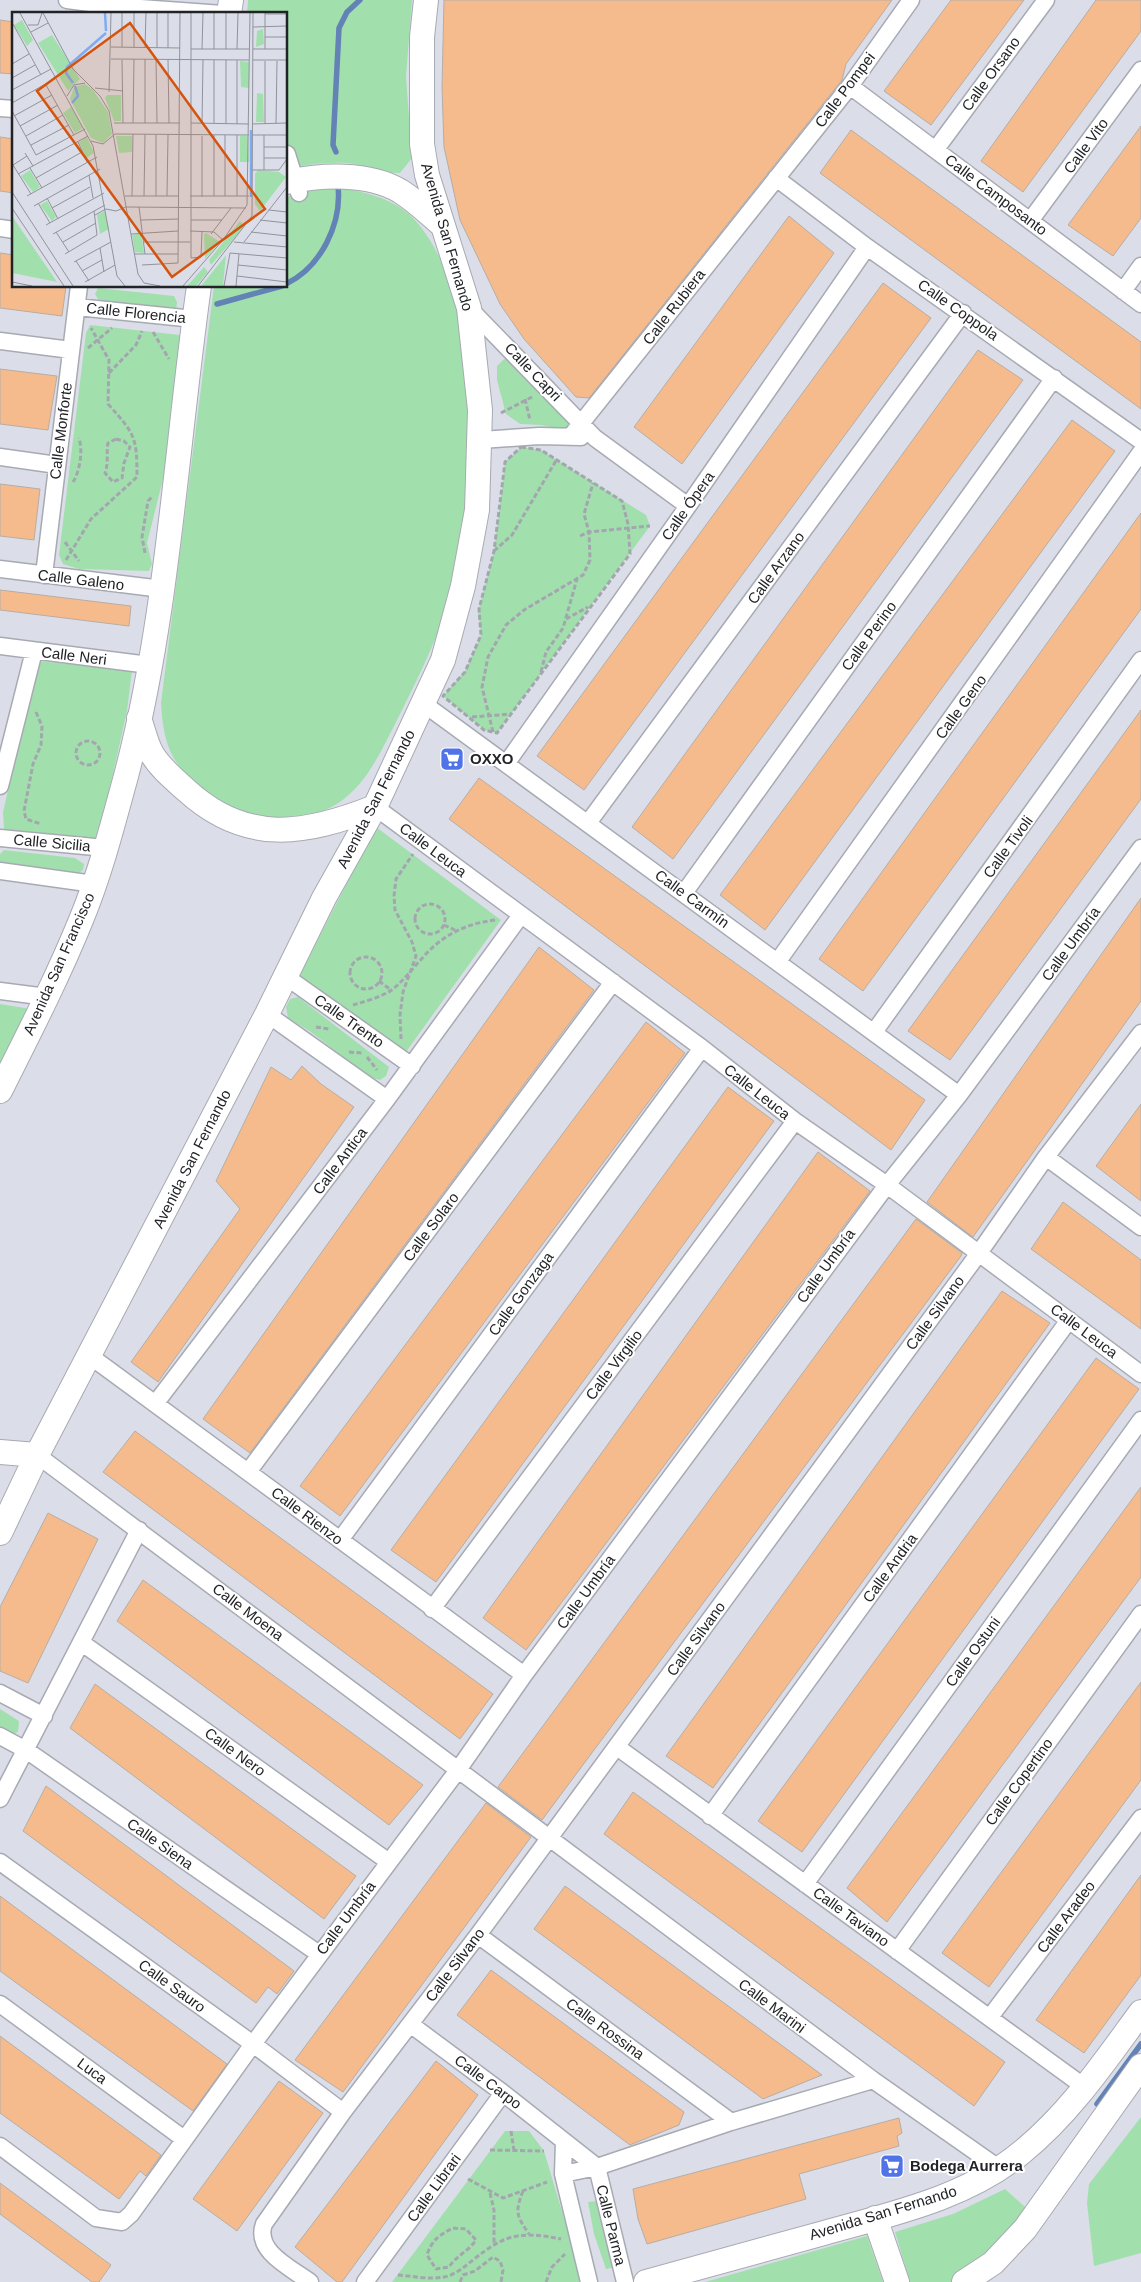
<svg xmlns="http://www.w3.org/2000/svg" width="1141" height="2282" viewBox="0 0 1141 2282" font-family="Helvetica,sans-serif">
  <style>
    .green { fill: #a1e0ad }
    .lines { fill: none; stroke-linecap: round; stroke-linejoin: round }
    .stream { stroke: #6382b6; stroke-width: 5.5 }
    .building { fill: #f6bb8c; stroke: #b6ada6 }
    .street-casing { stroke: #a7aab3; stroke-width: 19 }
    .secondary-casing { stroke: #a7aab3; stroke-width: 26 }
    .path { stroke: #a3a6ae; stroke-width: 3; stroke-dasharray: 5 2.5; stroke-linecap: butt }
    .street { stroke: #fff; stroke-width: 16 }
    .secondary { stroke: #fff; stroke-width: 24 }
    .labels { text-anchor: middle; stroke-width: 4; stroke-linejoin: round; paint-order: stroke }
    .street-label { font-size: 15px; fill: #222327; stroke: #fff }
    .poi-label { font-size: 15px; font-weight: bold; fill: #222327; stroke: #fff; text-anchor: start }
    .inset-river { fill: none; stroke: #7fabf3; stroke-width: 2.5 }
    .inset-road { fill: none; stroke: #91939b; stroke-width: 1 }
    .view { fill: #d4540f; fill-opacity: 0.15; stroke: #d4540f; stroke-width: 2.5 }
    .inset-edge { fill: none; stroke: #222327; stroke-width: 2.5 }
  </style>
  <rect width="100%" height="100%" fill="#dbdee8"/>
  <path class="green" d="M248 0H412L406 77 412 158 400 173C384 174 370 167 354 164 338 161 301 164 286 170V14H247Z
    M326 187C355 189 391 196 412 217 458 264 465 349 469 411 470 435 473 460 470 484 468 503 464 523 460 542 458 558 456 575 452 590 441 631 422 670 403 708 372 769 356 816 278 821 263 822 228 815 218 805 179 769 164 759 161 703L214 286H286V197Z
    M98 288 174 296 177 302 176 310 101 304 95 294Z
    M90 325 180 335 181 369 163 479 147 543 152 564 149 571 79 569 63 564 59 555 86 333Z
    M504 359 514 360 573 420 567 431 541 425 520 424 506 414 497 380V366Z
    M521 447 541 450 646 515 650 526 497 733 484 730 443 696 465 671 481 635 478 612 494 551 505 462Z
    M38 661 132 670 127 711 100 832 93 840 13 833 4 829 3 812Z
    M376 827 501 920 406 1052 342 1010 319 990 298 978Z
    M4 850 75 858 84 864 83 870 75 876 0 864V854Z
    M298 997 389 1067 386 1076 380 1080 369 1077 311 1032 288 1018 286 1007 290 999Z
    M0 1004 31 1009 0 1073Z
    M0 1709 19 1721 18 1732 10 1735 0 1730Z
    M1141 2117V2253L1094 2266 1087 2203 1089 2184Z
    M505 2131H529L544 2151 583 2282H392Z
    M1005 2189 1034 2215 957 2282H910L895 2232 953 2214Z
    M599 2201 617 2267 606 2269 594 2234 588 2202Z
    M867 2236 883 2282H705Z"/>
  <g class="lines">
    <path class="stream" d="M336 152 333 145 339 28 347 12 360 0
      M286 284C321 267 342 224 338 186
      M217 304 282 286
      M1097 2104 1141 2044"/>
  </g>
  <path class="building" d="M444 0H892L846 64 842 80 589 398 576 397 524 339 500 304 460 220 444 147 442 87Z
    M951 0H1024L931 125 884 91Z
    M1096 0H1141V31L1023 192 981 161Z
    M0 20 14 22V74L0 73Z
    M1141 126V218L1113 256 1068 225Z
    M851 130 1141 342V409L820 173Z
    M0 137 14 139V193L0 191Z
    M789 216 834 253 682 464 634 427Z
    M0 253 14 255V286H66L62 316 0 308Z
    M883 283 931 318 584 790 537 756Z
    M978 350 1023 380 673 859 632 827Z
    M0 369 57 376 48 430 0 424Z
    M1072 420 1115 451 765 930 720 895Z
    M0 484 40 489 34 540 0 536Z
    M1141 513V609L863 991 819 959Z
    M0 590 131 606 129 626 0 610Z
    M1141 710V799L950 1060 908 1031Z
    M479 778 925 1100 891 1150 449 819Z
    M1141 898V1001L973 1237 927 1202Z
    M539 947 594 990 250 1453 203 1419Z
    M646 1022 685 1053 340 1516 300 1486Z
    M302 1066 321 1084 354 1107 158 1382 131 1362 240 1209 216 1181 271 1067 291 1080Z
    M728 1087 774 1121 436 1582 391 1550Z
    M1141 1104V1201L1096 1166Z
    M818 1152 870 1191 526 1650 483 1618Z
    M1063 1202 1141 1260V1329L1031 1249Z
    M916 1219 962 1253 961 1256 542 1820 498 1787Z
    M1002 1291 1050 1323 713 1788 666 1756Z
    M1096 1358 1139 1389 802 1852 758 1821Z
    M135 1431 493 1694 460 1739 103 1472Z
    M1141 1487V1577L887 1922 847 1888Z
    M48 1513 98 1539 28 1683 0 1671V1607Z
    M143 1580 423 1785 389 1825 117 1621Z
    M1141 1682V1780L989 1987 942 1953Z
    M95 1684 356 1876 324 1919 70 1728Z
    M46 1786 294 1971 277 1994 268 1987 256 2003 23 1831Z
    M633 1792 1005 2062 974 2106 604 1834Z
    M486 1803 531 1837 343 2092 295 2060Z
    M1141 1875V1975L1084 2053 1036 2020Z
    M565 1886 822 2075 763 2099 534 1929Z
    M0 1896 227 2064 193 2111 0 1971Z
    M491 1970 684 2112 679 2125 630 2145 457 2015Z
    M0 2036 161 2155 146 2176 140 2171 119 2199 0 2113Z
    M436 2061 478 2095 342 2282H337L295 2247Z
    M279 2081 323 2113 237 2231 193 2199Z
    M899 2118 902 2133 897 2136 899 2146 799 2174 806 2199 647 2244 638 2219 633 2189Z
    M0 2183 111 2265 99 2282H92L0 2214Z"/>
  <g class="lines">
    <g class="street-casing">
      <path id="street" d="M67 0 113 6 223 14
        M850 86 1141 304
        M0 108 14 109
        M936 149 1046 0
        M287 154 299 193
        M776 178 867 247 1141 441
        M1030 221 1141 70
        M0 228 14 230
        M1123 291 1141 266
        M77 307 194 319
        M469 308 595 438 688 506
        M0 341 71 350
        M571 436 850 86 911 0
        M481 440 539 436 581 437
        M0 457 57 465
        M0 569 162 589
        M44 575 79 286
        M0 646 149 665
        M424 704 959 1095
        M506 764 688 506 867 247
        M0 786 34 651
        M375 807 702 1048 795 1121 887 1185 1141 1374
        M588 823 963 313
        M0 838 105 848
        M0 871 94 884
        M684 893 1054 378
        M778 961 1141 452
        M285 976 412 1066
        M0 991 47 997
        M267 1014 387 1099
        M874 1032 1141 660
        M1046 1157 1141 1227
        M90 1356 524 1675
        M155 1404 387 1099 521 915
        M37 1455 873 2080 1000 2169
        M248 1472 613 982
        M340 1540 702 1048
        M432 1609 795 1121
        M82 1643 389 1862
        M0 1693 44 1716
        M0 1736 26 1750 319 1954
        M617 1747 1086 2088
        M0 1799 139 1530
        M710 1816 1069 1320
        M0 1862 253 2044 343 2112
        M805 1884 1141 1420
        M478 1935 731 2122
        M897 1951 1141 1614
        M0 2004 184 2139
        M990 2017 1141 1818
        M410 2024 503 2093 597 2167 625 2282
        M564 2141 563 2174 589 2282
        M0 2146 96 2218 122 2222 131 2214 253 2044 458 1770 524 1675 887 1185 959 1095 1141 848
        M563 2174 597 2167 731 2122 873 2080
        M310 2282C291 2268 254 2251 264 2224L343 2112 478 1935 979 1253 1046 1157 1141 1033
        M365 2282 503 2093"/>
    </g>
    <g class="secondary-casing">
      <path id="secondary" d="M229 14 231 0
        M286 182C321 175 368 172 400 191 416 201 428 213 442 225
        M139 718C143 729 146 744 152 754 160 768 174 779 186 790 246 845 305 835 375 807
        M0 1091C28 1035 57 979 81 920 100 874 113 824 126 776 168 618 176 448 199 286
        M0 1452 37 1455
        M0 1533 37 1455 267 1014 324 898 375 807 443 660 463 586 477 510 480 410 469 308 427 175 422 144V37L426 0
        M875 2218 897 2282
        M646 2282C705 2266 764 2249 824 2233 891 2214 967 2198 1022 2152 1070 2113 1105 2061 1141 2012
        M964 2282 993 2263 1025 2229 1141 2066"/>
    </g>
    <path class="path" d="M153 332 169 359
      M88 348 112 328
      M109 373 136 345 142 331
      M525 399 530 420
      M501 413 532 397
      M116 439 124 441 130 447 124 463 122 478 113 482 105 473C109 462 106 453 108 443Z
      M521 447 541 450 622 501 628 524 630 554 497 733 484 730 443 696 465 672 481 635 479 609 494 551 505 462Z
      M73 482C80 471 83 451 79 438
      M580 536 589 532 650 526
      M65 542 79 561
      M494 551 512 535 557 459
      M145 553 142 537 148 501 152 497
      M66 560 91 519 137 477C137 437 135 434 108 404L109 360 91 328
      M566 619 588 607
      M541 672 546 652 563 628 577 579
      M36 712 42 726 41 745 33 764 24 811 26 819 41 824
      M472 717 511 714
      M493 732 482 687 488 657 506 625 524 610 583 575 590 560 589 532 584 514 593 483
      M76 753a12 12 0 1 1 24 0a12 12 0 1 1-24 0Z
      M415 919a15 15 0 1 1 30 0a15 15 0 1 1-30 0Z
      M444 925 455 930
      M350 973a16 16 0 1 1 32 0a16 16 0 1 1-32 0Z
      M379 981 391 990
      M353 1005C366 1001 382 997 393 989 405 979 414 967 425 955 444 934 468 923 496 920
      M316 1027 329 1029
      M401 1039 400 1015 403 992 416 956 412 942 395 910 394 896 396 879 413 854
      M349 1052 362 1053
      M367 1057 377 1070
      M511 2131 514 2151
      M490 2150 544 2151
      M468 2179 503 2198 547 2182
      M523 2191C515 2212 516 2215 529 2234
      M490 2193 494 2210V2243
      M453 2228 466 2229 476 2240C468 2252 458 2254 449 2267L436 2269 427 2255C432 2240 439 2235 453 2228Z
      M398 2275C412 2276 430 2280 444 2277 455 2275 464 2267 473 2260 505 2234 520 2231 561 2239
      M460 2282 463 2275 475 2271 493 2257 500 2261 503 2270 501 2282
      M546 2282 552 2267 565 2254"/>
    <use href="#street" class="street"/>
    <use href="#secondary" class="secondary"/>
  </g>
  <defs>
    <g id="supermarket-square" transform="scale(1.25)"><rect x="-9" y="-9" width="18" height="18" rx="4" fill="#5073e7" stroke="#fff"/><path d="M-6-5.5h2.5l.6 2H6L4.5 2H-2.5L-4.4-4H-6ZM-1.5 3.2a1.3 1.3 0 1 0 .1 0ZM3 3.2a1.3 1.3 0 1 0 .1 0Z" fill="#fff"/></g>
  </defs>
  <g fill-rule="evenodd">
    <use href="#supermarket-square" x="452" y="759"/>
    <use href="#supermarket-square" x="892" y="2166"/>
  </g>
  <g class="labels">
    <g class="street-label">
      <text transform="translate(991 74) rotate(-54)" y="5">Calle Orsano</text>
      <text transform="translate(845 90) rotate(-53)" y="5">Calle Pompei</text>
      <text transform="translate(1086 146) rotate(-54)" y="5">Calle Vito</text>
      <text transform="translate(996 195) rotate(37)" y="5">Calle Camposanto</text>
      <text transform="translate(447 237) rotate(74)" y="5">Avenida San Fernando</text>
      <text transform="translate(674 307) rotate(-52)" y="5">Calle Rubiera</text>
      <text transform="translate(958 310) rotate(35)" y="5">Calle Coppola</text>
      <text transform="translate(136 313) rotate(6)" y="5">Calle Florencia</text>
      <text transform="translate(533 372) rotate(46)" y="5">Calle Capri</text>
      <text transform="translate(61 431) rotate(-83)" y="5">Calle Monforte</text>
      <text transform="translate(688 506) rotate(-55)" y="5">Calle Ópera</text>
      <text transform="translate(776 568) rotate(-54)" y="5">Calle Arzano</text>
      <text transform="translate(81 580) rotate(7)" y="5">Calle Galeno</text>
      <text transform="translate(869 636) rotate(-54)" y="5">Calle Perino</text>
      <text transform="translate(74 656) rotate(7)" y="5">Calle Neri</text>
      <text transform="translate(961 707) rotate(-54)" y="5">Calle Geno</text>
      <text transform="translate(376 799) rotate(-63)" y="5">Avenida San Fernando</text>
      <text transform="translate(52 843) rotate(5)" y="5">Calle Sicilia</text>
      <text transform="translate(1008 847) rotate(-54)" y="5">Calle Tivoli</text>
      <text transform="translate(433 850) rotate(37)" y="5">Calle Leuca</text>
      <text transform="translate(692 899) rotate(36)" y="5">Calle Carmín</text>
      <text transform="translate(1071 944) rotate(-54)" y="5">Calle Umbría</text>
      <text transform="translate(59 964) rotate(-66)" y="5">Avenida San Francisco</text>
      <text transform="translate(349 1021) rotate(35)" y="5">Calle Trento</text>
      <text transform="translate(757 1092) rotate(38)" y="5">Calle Leuca</text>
      <text transform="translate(192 1159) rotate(-63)" y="5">Avenida San Fernando</text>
      <text transform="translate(340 1161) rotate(-53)" y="5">Calle Antica</text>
      <text transform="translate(431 1227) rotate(-53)" y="5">Calle Solaro</text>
      <text transform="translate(826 1266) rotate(-54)" y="5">Calle Umbría</text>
      <text transform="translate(521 1294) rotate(-54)" y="5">Calle Gonzaga</text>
      <text transform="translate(935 1313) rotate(-54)" y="5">Calle Silvano</text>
      <text transform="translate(1084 1331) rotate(37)" y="5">Calle Leuca</text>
      <text transform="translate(614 1365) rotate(-53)" y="5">Calle Virgilio</text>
      <text transform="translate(307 1516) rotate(37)" y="5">Calle Rienzo</text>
      <text transform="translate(890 1568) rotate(-54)" y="5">Calle Andria</text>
      <text transform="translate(586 1592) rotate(-54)" y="5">Calle Umbría</text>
      <text transform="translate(248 1612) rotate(37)" y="5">Calle Moena</text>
      <text transform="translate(696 1639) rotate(-54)" y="5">Calle Silvano</text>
      <text transform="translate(973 1652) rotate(-54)" y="5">Calle Ostuni</text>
      <text transform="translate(235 1752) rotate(36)" y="5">Calle Nero</text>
      <text transform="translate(1019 1782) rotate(-54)" y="5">Calle Copertino</text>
      <text transform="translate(160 1844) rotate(35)" y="5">Calle Siena</text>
      <text transform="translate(851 1917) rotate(36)" y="5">Calle Taviano</text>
      <text transform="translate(1066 1917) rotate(-53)" y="5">Calle Aradeo</text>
      <text transform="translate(346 1918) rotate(-53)" y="5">Calle Umbría</text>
      <text transform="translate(455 1965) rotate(-53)" y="5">Calle Silvano</text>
      <text transform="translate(172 1986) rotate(36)" y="5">Calle Sauro</text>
      <text transform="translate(772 2006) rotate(37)" y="5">Calle Marini</text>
      <text transform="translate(605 2029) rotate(36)" y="5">Calle Rossina</text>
      <text transform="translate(92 2071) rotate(36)" y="5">Luca</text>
      <text transform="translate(488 2082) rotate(37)" y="5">Calle Carpo</text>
      <text transform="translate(434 2188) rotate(-54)" y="5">Calle Librari</text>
      <text transform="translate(883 2213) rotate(-17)" y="5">Avenida San Fernando</text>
      <text transform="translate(611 2225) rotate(76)" y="5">Calle Parma</text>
    </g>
    <g class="poi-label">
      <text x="470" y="764">OXXO</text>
      <text x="910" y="2171">Bodega Aurrera</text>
    </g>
  </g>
  <g transform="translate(12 12)">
    <rect width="275" height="275" fill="#dbdee8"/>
    <path d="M10 8 21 28 15 34 2 13ZM251 17 252 32 244 35 245 19ZM40 23 68 67 56 79 26 31ZM228 49 237 50V76L229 75ZM73 72 81 78 96 100 100 122 91 131 79 126 58 87 62 75ZM245 81 251 82 252 110H244ZM95 83H109V109H102L93 86ZM59 95 71 116 63 121 51 101ZM104 124H120V140L107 141ZM228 124H236L237 150H228ZM75 125 82 141 74 146 67 130ZM18 158 28 175 21 180 9 164ZM246 158 267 160 274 165 248 199 243 192V162ZM35 189 44 205 40 209 28 193ZM93 199 97 217 88 222 85 203ZM0 204 17 229 45 270 0 261ZM228 209 233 214 199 253 197 248ZM129 221 132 241 123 240 120 223ZM194 221 208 230 193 247 192 222ZM214 243 211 274H189L211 247ZM192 255 196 260 184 274H175Z" fill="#a1e0ad"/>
    <path class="inset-river" d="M93 1 94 19M61 71 54 61 55 55 94 21M60 91 66 84 63 74M239 185V118"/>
    <path class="inset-road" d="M8 1 81 134 105 264 113 274M31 1 61 57 88 84 97 99 126 262 132 271 148 274M179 1V246L189 245 190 219M253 2H275M1 12 29 63M16 13H26L30 1M241 15 275 14M19 20 36 11M253 25H275M99 35 168 36M110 35V1M122 36V1M133 36 134 1M145 36V1M156 36V1M179 37H237M190 37 191 1M202 37V1M214 37V1M225 37 226 1M241 37H275M253 37V1M99 47 237 48M133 47V111M144 47 145 111M156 47 157 111M110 48 111 111M214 48V112M241 48H275M0 52 17 42M0 66 23 53M34 73 62 123M83 76 111 79M0 78 39 57M97 80 99 1M55 84 62 73 73 71M0 91 44 66M0 99 24 143 73 117M2 104 40 83M102 111H168M121 111 122 47M179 111 237 112M190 111 191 48M202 111V48M225 112V48M240 112 275 111M253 112V49M264 112 265 49M8 114 46 93M202 123V184M213 123V184M240 123H275M14 124 51 103M190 124V185M79 129 91 132 103 122 237 123M66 130 75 150M19 133 57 113M252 135H275M13 141 21 154M15 144 1 153 19 182M252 146H275M18 156 30 176M240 158H267L275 147M252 158V123M6 162 76 124M77 163 81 186M24 166 70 140M0 180 61 274M15 184 85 145M113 184H167M120 184 121 122M132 184 133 122M144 184V123M155 184 156 123M178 184H237M225 184V123M35 186 46 207M26 191 38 211M22 194 88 157M127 195 133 242M0 196 52 274M40 196 78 175M257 198 275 200M83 203 94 197 104 199 114 195 234 196M129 208 167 207M179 208H210M248 208 275 211M34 213 92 181M178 219 202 220 211 228M44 220 57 240M239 220 275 224M41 222 93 193M119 222 166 219M199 222 219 196M51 230 84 211M132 230H178M222 230 275 235M232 230 275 175M88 236 92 260M53 242 85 223 82 199M122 242H166M64 249 77 269M62 250 99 230M130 253 166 251 168 1M226 253 275 258M70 259 90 248M225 264 275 270M0 270 20 274M73 270 103 253M171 274 211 228 235 193 238 1M186 274 240 204 241 1M212 274 218 241 275 246M224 274 227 242"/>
    <path class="view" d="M118 11 253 197 160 265 25 79Z"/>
    <rect width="275" height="275" class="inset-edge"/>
  </g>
</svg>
